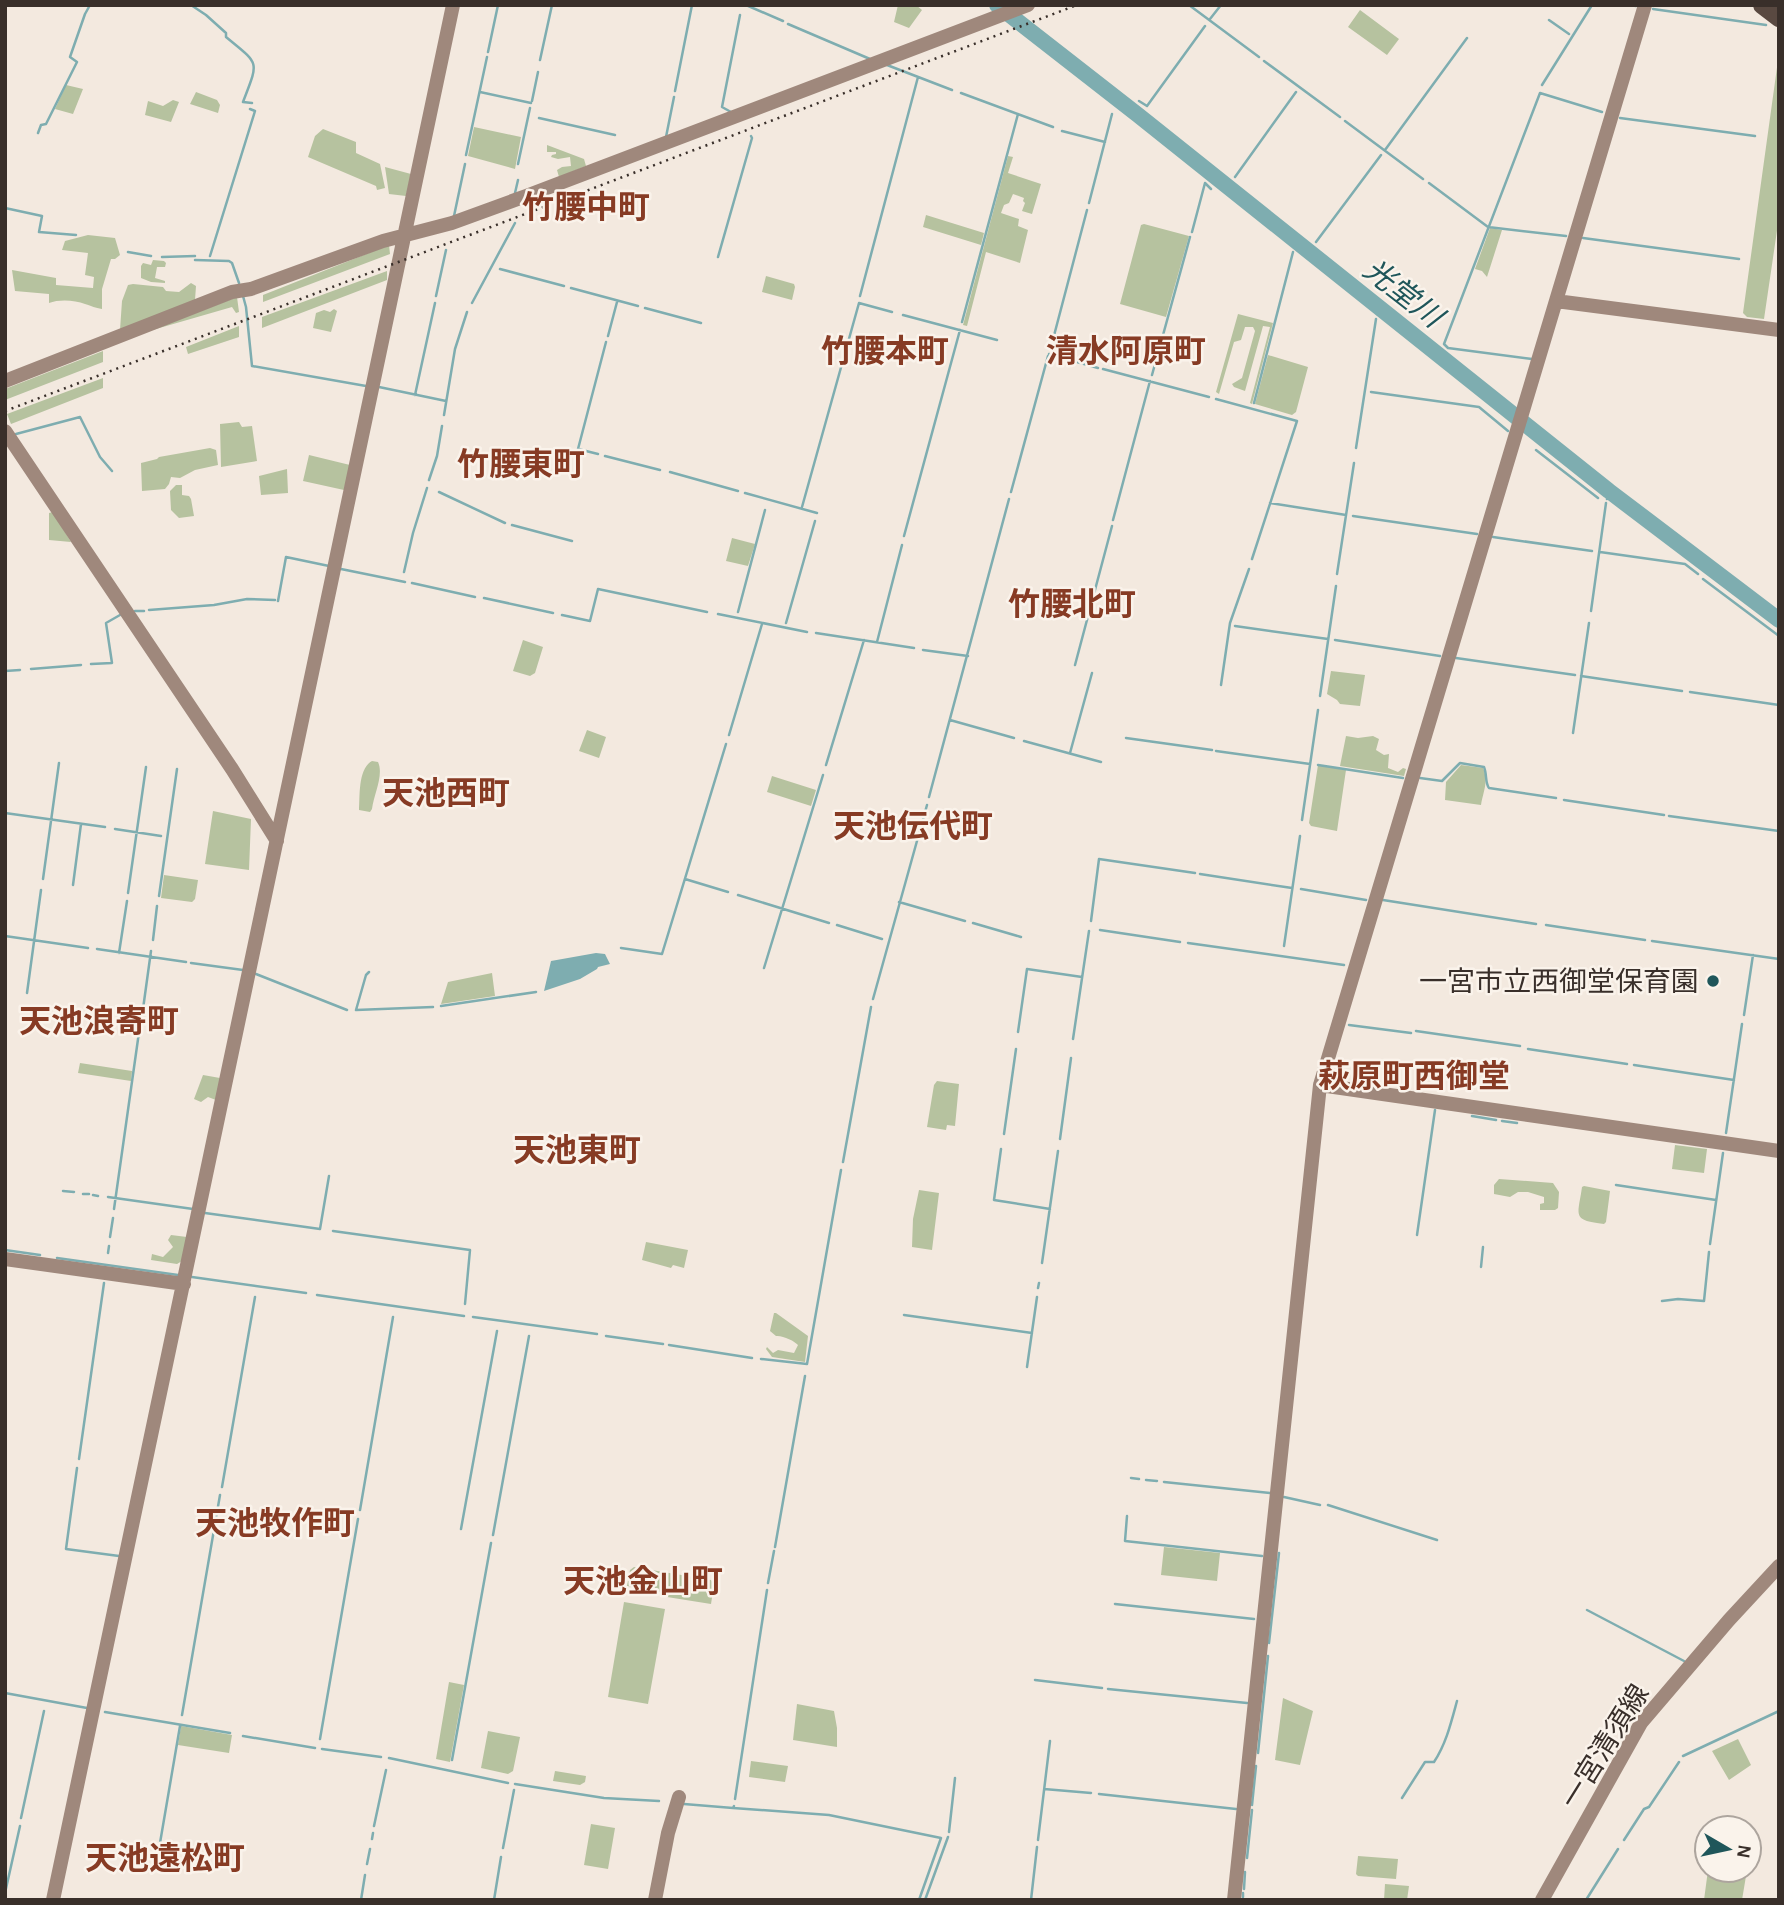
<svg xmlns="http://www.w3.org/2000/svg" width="1784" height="1905" viewBox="0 0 1784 1905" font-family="'Alegreya Sans','Noto Sans JP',sans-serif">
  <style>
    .green { fill: #b6c29f }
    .water { fill: #7eadb0 }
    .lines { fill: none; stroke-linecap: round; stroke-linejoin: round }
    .stream { stroke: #7eadb0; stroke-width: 2.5 }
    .river { stroke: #7eadb0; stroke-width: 16 }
    .secondary { stroke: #9f887c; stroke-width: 14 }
    .highway { stroke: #594941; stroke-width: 18 }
    .rail { stroke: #392f2a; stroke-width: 2.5; stroke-dasharray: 2 5; stroke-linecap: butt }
    .poi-dot { fill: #1f565a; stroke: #faf3eb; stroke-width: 2.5 }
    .labels { text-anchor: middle; stroke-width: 5; stroke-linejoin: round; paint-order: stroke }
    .poi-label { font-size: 28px; fill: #392f2a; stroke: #faf3eb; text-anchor: end }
    .street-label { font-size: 28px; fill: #392f2a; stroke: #faf3eb }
    .water-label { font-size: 30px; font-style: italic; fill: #1f565a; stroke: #faf3eb }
    .quarter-label { font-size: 32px; font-weight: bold; fill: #873b24; stroke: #faf3eb }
  </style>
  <rect width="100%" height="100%" fill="#f3e9df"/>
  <path class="green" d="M898 5H916L922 10 909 28 894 22Z
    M1360 10 1399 39 1387 55 1348 27Z
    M1779 53V217L1764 319 1747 317 1743 313Z
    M66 85 83 89 73 114 55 109Z
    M196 92 217 100 220 105 218 113 190 104Z
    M173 100 179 102 171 122 145 115 148 101 163 106Z
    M474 127 521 137 515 169 468 156Z
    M323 129 356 142V153L380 164 385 188 377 190 376 186 308 157 315 136Z
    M547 145 584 159 586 166 559 177 557 170 562 167 571 166 570 157 558 159 551 157 552 155 556 154V152H547Z
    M1008 156 1013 157 1008 173 1041 184 1032 214 1022 211 1025 203 1023 201 1024 198 1013 194 1009 203 1004 205 1001 213 1019 219 1018 226 1028 230 1020 263 986 252 967 326 963 325Z
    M385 167 411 174 406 196 389 194Z
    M926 215 984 233 981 245 923 227Z
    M1144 224 1189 236 1166 317 1120 304 1141 225Z
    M1490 228 1502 230 1487 277 1482 271 1475 269Z
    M88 235 115 238 120 255 115 259H111L102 289V309C95 308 92 306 85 304 75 300 59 299 49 303V294L15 291 12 270 56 278V285L93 288 94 277 85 275 88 253 62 250 65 241Z
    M389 245 390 254 263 302V295Z
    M153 260 164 261 166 263 165 267H157L155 278 165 281V283L151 282 141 278V266L143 263 151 265Z
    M387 271V280L262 328V317Z
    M766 276 794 284 795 287 792 300 762 292Z
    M191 283 196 286 195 300 120 330 122 301 128 285 133 284 163 287 166 291 179 292Z
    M237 297 239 312 236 313 232 307 149 331Z
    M334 309 337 311 331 332 313 328 316 313 324 310 330 312Z
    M1238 314 1273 323 1252 404 1250 403 1270 327 1263 326 1245 391 1234 387 1232 384 1242 378 1255 331 1253 327H1245L1241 340 1234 342 1219 394 1216 392Z
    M239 326V337L188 354 186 347Z
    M103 351V362L5 400V389Z
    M1268 355 1308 367 1296 412 1292 415 1255 404Z
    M103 378V388L11 424 7 414Z
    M239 422 242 427 252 426 257 461 221 467 220 424Z
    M210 448 216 450 218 465 195 470 180 478 171 477 169 484 165 489 142 491 141 463 157 459 159 457Z
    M309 455 350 465 344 490 303 481Z
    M287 469 288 493 261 495 259 476Z
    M176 485H182V495L189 496 191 499 194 516 179 518 171 510 170 491Z
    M53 512 71 542 49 540V513Z
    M732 538 755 544 748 566 726 561Z
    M523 640 543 647 535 673 530 676 513 671Z
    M1331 671 1365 675 1360 706 1340 704 1337 700 1327 694Z
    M587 730 606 737 599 758 579 751Z
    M1346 736 1358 738 1373 736 1379 739 1376 750 1384 755 1389 754 1388 768 1398 772 1403 768 1406 769 1404 776 1340 766Z
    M372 761 378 762C384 775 374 794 372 809L370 812 359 810C360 795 358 769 372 761Z
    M1318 765 1346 770 1337 831 1311 826 1309 823Z
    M1461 765 1483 768C1489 781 1483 792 1481 805L1445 800 1446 782Z
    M772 776 816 790 811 806 767 792Z
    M213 811 251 819 249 870 205 864Z
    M164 875 198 880 195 899 192 902 161 898Z
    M492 973 495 996 441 1004 448 982Z
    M80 1063 132 1071 131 1081 78 1073Z
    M203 1075 220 1078 216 1100 208 1097 201 1102 194 1099Z
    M937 1081 959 1084 955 1126 947 1125 946 1130 927 1127 934 1085Z
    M1675 1145 1707 1149 1704 1173 1672 1169Z
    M1499 1179 1553 1183 1559 1192 1558 1208 1555 1210H1540V1204L1544 1203V1197L1528 1192H1518L1510 1197 1494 1194V1185Z
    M1584 1186 1610 1191 1606 1222 1604 1224C1571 1220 1578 1216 1582 1187Z
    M919 1190 939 1193 932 1250 912 1247 913 1219Z
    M171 1235 187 1237 182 1261 177 1264 151 1260 152 1254 163 1257 173 1247 168 1240Z
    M646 1242 688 1250 684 1268 673 1265 671 1268 642 1260Z
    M774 1313H776L808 1336 805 1362 772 1357 766 1349 767 1347 773 1353 778 1350 794 1353 798 1345C795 1341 782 1335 776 1336L770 1331Z
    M1164 1547 1220 1553 1217 1581 1161 1575Z
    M634 1567 711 1580 714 1585 711 1604 667 1597V1593L627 1586 630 1570Z
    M624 1602 665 1609 648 1704 608 1697Z
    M449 1682 464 1685 450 1762 436 1759Z
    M1283 1698 1313 1711 1300 1765 1275 1760Z
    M797 1704 834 1711 837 1728V1747L793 1740Z
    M181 1726 232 1735 229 1753 178 1745Z
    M488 1731 520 1737 513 1771 508 1774 481 1768Z
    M1738 1739 1751 1765 1729 1780 1712 1751Z
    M751 1761 788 1766 785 1782 749 1777Z
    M555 1771 586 1776 585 1782 580 1785 553 1781Z
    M591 1824 615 1828 608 1869 584 1865Z
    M1358 1856 1398 1859 1396 1879 1358 1876 1356 1874Z
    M1708 1870H1747L1742 1900H1704Z
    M1385 1884 1409 1886 1407 1900H1384Z"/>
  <path class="water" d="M596 953 605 954 610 964 598 967 597 969 580 979 544 991 551 961Z"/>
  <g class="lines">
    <path class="stream" d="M191 5 206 15 226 33V37C260 65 259 60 243 102L252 103
      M746 5 783 21
      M1189 5 1259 57
      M1629 5 1636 6
      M1653 9 1766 25
      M1210 19 1221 5
      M1549 20 1569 34
      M788 24 870 59
      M488 52 498 5
      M540 60 552 5
      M1264 61 1340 117
      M887 65 952 90
      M1542 85 1592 5
      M675 91 692 5
      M480 92 531 103
      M961 93 1053 127
      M532 101 538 72
      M1139 101 1147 106 1205 26
      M1115 103 1119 99
      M1132 110 1135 107
      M731 112 722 107 740 15
      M539 118 615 135
      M1620 118 1755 136
      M1345 121 1423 179
      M1062 131 1105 142
      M38 133 41 125 46 124 77 62 70 57 85 14 90 5
      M666 137 674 97
      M1385 150 1467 38
      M466 155 487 57
      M518 164 530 108
      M1235 177 1296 92
      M1215 183 1218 178
      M1429 183 1488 227 1566 236
      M1228 186 1231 183
      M515 193 518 180
      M1089 203 1112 114
      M5 208 42 216 39 232 76 235
      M454 216 465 164
      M1192 232 1205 183 1211 189
      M1583 238 1739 259
      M1316 242 1381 155
      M1295 246 1296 240
      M1310 251 1313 247
      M128 252 151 256
      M210 256 255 111 250 109
      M162 257 195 256
      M718 257 752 138 751 136
      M195 260 229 261 232 263 239 283
      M500 269 564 286
      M571 288 638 306
      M243 296 246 307 252 366 366 386
      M436 296 446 250
      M860 296 918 77
      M472 303 515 223
      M645 308 701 323
      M1377 314 1378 305
      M903 315 997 340
      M962 322 1018 114
      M608 336 617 302
      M1051 347 1087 210
      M1049 354 1098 368
      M1532 359 1448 348 1444 344 1540 93 1602 112
      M1103 369 1209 397
      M1152 375 1190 237
      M379 387 446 401
      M1371 392 1479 407 1508 431
      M415 395 435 303
      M1216 399 1297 421 1252 559
      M1254 403 1293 252
      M444 415 455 349 467 312
      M16 434 80 417 100 457 112 471
      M1356 448 1376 319
      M1536 450 1598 498
      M598 454 578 449 606 342
      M605 456 660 470
      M670 472 738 491
      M429 480 437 456 442 426
      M439 492 505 523
      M1011 492 1048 356
      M745 493 817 513
      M1607 499 1609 491
      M1270 503 1346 515
      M802 507 859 303 892 312
      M1353 516 1477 534
      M1113 520 1150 381
      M512 525 572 541
      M904 536 960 330
      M1493 537 1592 551
      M1600 552 1685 564 1698 574
      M341 569 405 582
      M404 572 413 533 427 488
      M1337 574 1354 463
      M1703 579 1779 636
      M412 583 475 597
      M484 598 553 613
      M278 601 286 557 329 566
      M149 610 214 605 247 599 275 600
      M135 611H144
      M1591 611 1606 503
      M738 612 765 510
      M718 614 807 632
      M562 615 590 621 598 589 707 612
      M786 623 815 521
      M1235 626 1328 639
      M816 633 914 648
      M1335 640 1440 656
      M877 642 902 545
      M923 650 968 656
      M1456 658 1575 675
      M91 664 112 663 106 623 120 615
      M1075 665 1112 526
      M31 669 81 665
      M5 671 20 670
      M1581 676 1682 691
      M1221 685 1230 623 1249 569
      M1690 692 1779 705
      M1320 696 1336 586
      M950 720 1014 738
      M1573 733 1589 623
      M729 735 762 624
      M1126 738 1212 750
      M1024 741 1101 762
      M1216 751 1310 764
      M1070 753 1092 673
      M826 765 864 640
      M1318 765 1403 778
      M1420 778 1442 781 1460 763 1484 767C1487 774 1485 783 1489 788L1556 798
      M929 797 1009 499
      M1564 800 1664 815
      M5 813 105 827
      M1669 816 1779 831
      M1302 820 1318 710
      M115 829 161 836
      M1200 874 1292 888
      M43 879 59 763
      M685 879 728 892
      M73 885 81 824
      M1301 889 1366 900
      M128 893 146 767
      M738 895 829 923
      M159 896 177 769
      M1383 900 1536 924
      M899 902 965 921
      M1091 921 1099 859 1195 873
      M973 923 1021 937
      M837 925 882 939
      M1546 925 1645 940
      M1100 930 1180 942
      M5 936 88 948
      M153 940 157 906
      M1652 941 1779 959
      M1188 943 1344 965
      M1284 946 1300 836
      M621 948 662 954 726 744
      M97 949 186 962
      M119 953 127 901
      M191 963 243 970
      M764 968 823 775
      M369 972 366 975 356 1010 433 1007
      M256 974 347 1010
      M27 993 41 890
      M873 999 927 805
      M441 1006 536 992
      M143 1009 151 951
      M1744 1015 1753 955
      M1349 1025 1411 1033
      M1416 1031 1520 1046
      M1018 1032 1027 969 1082 977
      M1073 1039 1089 931
      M1528 1049 1627 1064
      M1634 1065 1734 1080
      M1472 1116 1496 1120
      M1502 1121 1517 1123
      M1726 1133 1742 1024
      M1004 1134 1016 1049
      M1060 1139 1071 1058
      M1001 1149 994 1200 1050 1209
      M843 1162 871 1007
      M1616 1185 1716 1200
      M63 1191 74 1192
      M83 1194H89
      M93 1195 98 1196
      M108 1197 193 1209
      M114 1209 141 1018
      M205 1213 320 1229 329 1176
      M333 1231 470 1250 465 1304
      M1417 1235 1435 1110
      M110 1237 113 1218
      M1710 1244 1723 1153
      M5 1250 40 1255
      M108 1253 109 1246
      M57 1258 178 1275
      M1042 1263 1058 1151
      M1481 1267 1483 1247
      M192 1277 306 1293
      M1038 1288 1039 1283
      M317 1295 464 1316
      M1662 1301 1678 1299 1704 1301 1709 1252
      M904 1315 1032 1333
      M473 1317 597 1334
      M606 1336 663 1344
      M669 1345 752 1358
      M761 1359 807 1364 841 1170
      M1027 1367 1037 1297
      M79 1459 104 1283
      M77 1468 66 1549 119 1556
      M1131 1478 1139 1479
      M1146 1480 1157 1481
      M1164 1482 1270 1493
      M222 1487 255 1297
      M1284 1497 1320 1505
      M1328 1505 1437 1540
      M360 1510 393 1317
      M1127 1516 1125 1541 1262 1556
      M461 1529 497 1331
      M493 1535 529 1336
      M775 1547 805 1376
      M768 1583 774 1551
      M1115 1604 1254 1619
      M1587 1610 1684 1661
      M1269 1643 1279 1553
      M1035 1680 1102 1688
      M1108 1689 1247 1703
      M5 1693 87 1708
      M105 1712 230 1733
      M182 1715 220 1495
      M243 1736 315 1748
      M320 1739 358 1519
      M322 1749 381 1757
      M1258 1753 1268 1656
      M1683 1756 1779 1711
      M389 1758 508 1783
      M452 1760 491 1543
      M515 1784 604 1798 659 1801
      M1044 1789 1091 1793
      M1099 1794 1236 1809
      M1402 1798 1425 1762H1434C1446 1744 1451 1723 1457 1701
      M735 1799 767 1590
      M684 1804 733 1808
      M1252 1805 1256 1766
      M734 1806 733 1808 829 1815 941 1838 919 1900
      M21 1818 44 1711
      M374 1826 386 1770
      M949 1832 955 1778
      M372 1839 373 1833
      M1038 1840 1050 1741
      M1624 1840 1644 1809 1649 1807 1679 1762
      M160 1843 180 1726
      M503 1848 514 1790
      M1247 1858 1252 1810
      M367 1864 370 1849
      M1244 1889 1245 1872
      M5 1893 20 1826
      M1243 1897V1893
      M361 1900 365 1875
      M494 1900 501 1857
      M925 1900 948 1837
      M1031 1900 1037 1847
      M1586 1900 1618 1849"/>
    <path class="river" d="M997 5 1138 115 1609 491 1779 620"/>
    <path class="secondary" d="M1556 301 1779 330
      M5 381 232 292 251 289 383 241 452 223 526 196 1028 5
      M5 431 232 769 277 841
      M1320 1085 1779 1151
      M5 1259 184 1284
      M53 1900 453 5
      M655 1900 668 1833 679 1797
      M1234 1900 1320 1085 1645 5
      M1542 1900 1641 1723 1729 1620 1779 1566"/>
    <path class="highway" d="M1762 5 1779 18"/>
    <path class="rail" d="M5 411 1077 5"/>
  </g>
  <circle class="poi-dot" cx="1713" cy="981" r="7"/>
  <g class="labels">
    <g class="poi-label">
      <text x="1699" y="991">一宮市立西御堂保育園</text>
    </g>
    <g class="street-label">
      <text transform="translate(1604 1746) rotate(-58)" y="10">一宮清須線</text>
    </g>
    <g class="water-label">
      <text transform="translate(1403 293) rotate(38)" y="10">光堂川</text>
    </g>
    <g class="quarter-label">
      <text x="586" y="218">竹腰中町</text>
      <text x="885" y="362">竹腰本町</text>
      <text x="1126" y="362">清水阿原町</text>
      <text x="521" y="475">竹腰東町</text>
      <text x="1072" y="615">竹腰北町</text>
      <text x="446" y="804">天池西町</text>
      <text x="913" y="837">天池伝代町</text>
      <text x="99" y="1032">天池浪寄町</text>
      <text x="1414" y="1087">萩原町西御堂</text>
      <text x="577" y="1161">天池東町</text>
      <text x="275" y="1534">天池牧作町</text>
      <text x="643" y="1592">天池金山町</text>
      <text x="165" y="1869">天池遠松町</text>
    </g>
  </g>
  <rect width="1784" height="1905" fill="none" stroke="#392f2a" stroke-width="14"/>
  <g transform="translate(1728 1849) rotate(99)"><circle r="33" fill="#faf3eb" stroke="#ada59e" stroke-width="2"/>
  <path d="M0-5L12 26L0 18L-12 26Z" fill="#1f565a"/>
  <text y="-10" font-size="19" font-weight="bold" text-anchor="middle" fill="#392f2a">N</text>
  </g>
</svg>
